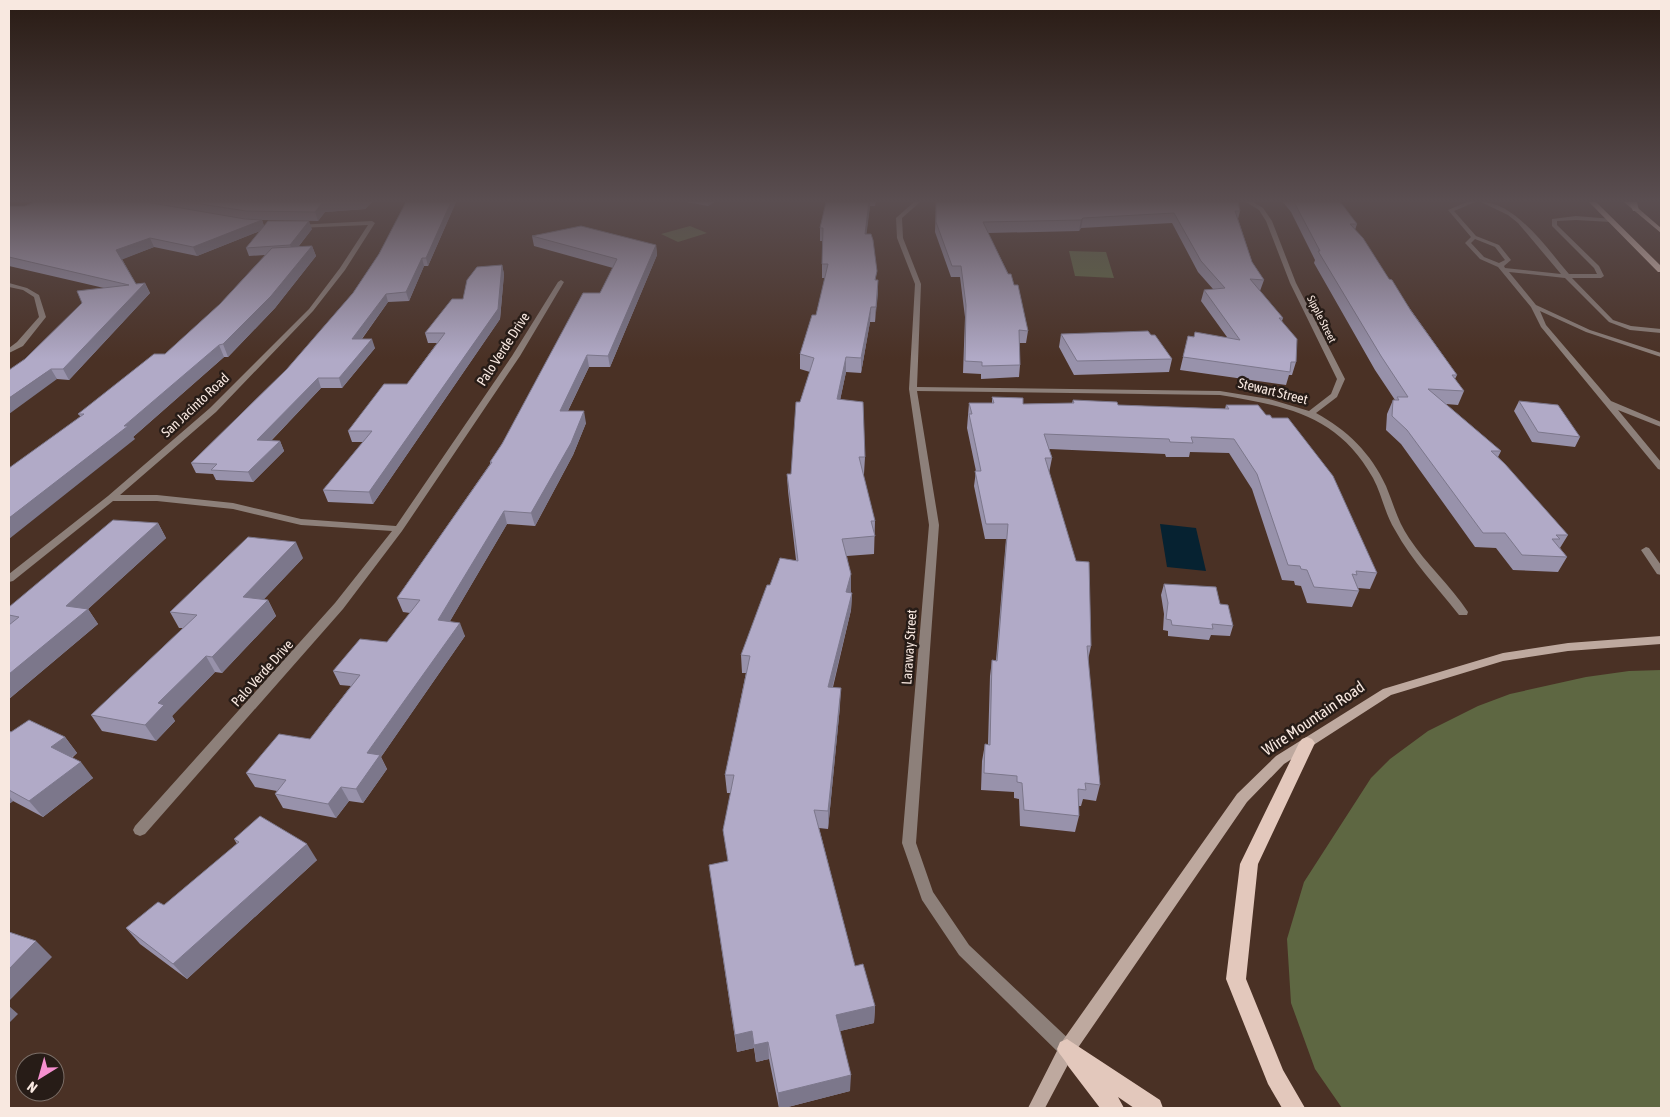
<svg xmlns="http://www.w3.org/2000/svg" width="1670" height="1117" viewBox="0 0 1670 1117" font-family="'Asap Condensed',sans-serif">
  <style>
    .green { fill: #5e6742 }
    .water { fill: #062231 }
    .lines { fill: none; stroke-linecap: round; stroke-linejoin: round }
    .service { fill: #8d807a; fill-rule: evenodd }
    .minor { fill: #8d807a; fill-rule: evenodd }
    .secondary { fill: #bea99f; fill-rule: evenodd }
    .primary { fill: #e3c8bc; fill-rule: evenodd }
    .motorway { fill: #fbe8df; fill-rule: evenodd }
    .wall { fill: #9892ab }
    .shaded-wall { fill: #7c778b }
    .building { fill: #b1aac7; stroke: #7c778b }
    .labels { text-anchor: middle; stroke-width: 5; stroke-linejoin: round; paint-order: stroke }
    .far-street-label { font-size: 11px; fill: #f8e8e0; stroke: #271c17 }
    .street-label { font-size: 14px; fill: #f8e8e0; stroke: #271c17 }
    .near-street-label { font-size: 16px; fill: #f8e8e0; stroke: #271c17 }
  </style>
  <rect width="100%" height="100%" fill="#4a3125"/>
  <path class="green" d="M690 226 707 233 678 242 661 234Z
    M1069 251 1106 252 1114 278 1075 276Z
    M1661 670V1108H1342L1315 1069 1291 1003 1287 939 1304 882 1371 778 1390 759 1428 731 1478 706 1510 694 1586 677 1629 671Z"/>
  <path class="water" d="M1160 524 1196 528 1206 571 1167 567Z"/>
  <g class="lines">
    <path class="service" d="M1467 202H1475L1454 211 1476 236 1499 245 1511 260 1504 266 1505 268 1561 274 1518 223 1508 215 1481 202C1516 202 1548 250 1569 274H1597L1594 268 1552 226V219L1576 216 1613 219 1614 220 1611 222 1576 220 1557 221V225L1599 266 1604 276 1601 278H1572L1613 320 1631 326 1661 329V333L1630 330 1609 322 1565 278 1509 272 1536 305 1590 330 1661 353V357L1586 332 1540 311 1546 325 1611 401 1661 422V427L1618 410 1661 462V470L1658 469 1541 327 1531 307 1498 267 1480 259 1466 244 1465 243 1471 237 1448 210ZM1475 239 1495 247 1505 260 1499 263 1484 257 1471 243Z
      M1646 547 1649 548 1661 565V575L1657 574 1641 550Z"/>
    <path class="minor" d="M914 202H920L902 218 903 238 921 284 917 387 1220 391 1269 399 1309 411 1331 394 1337 379 1290 283 1266 221 1259 210 1246 202H1253L1263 208 1272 221 1296 283 1345 379 1337 397 1316 413C1347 430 1371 453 1386 486 1393 503 1398 522 1409 538 1426 564 1451 586 1468 612L1467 615H1459C1437 587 1412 561 1395 530 1385 514 1382 495 1373 478 1338 415 1286 406 1220 395L917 391 939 525 916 843 933 892 969 945 1073 1043 1075 1049 1073 1055 1067 1057 1061 1055 959 955 922 900 902 843 929 525 909 389 915 284 897 238 896 218Z
      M372 221 375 223 345 270 313 311 216 412 120 495H157L233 503 301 519 396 526 512 356 558 282 561 280 564 282 520 356 402 531 343 609 145 834 140 836 135 834 133 830 135 826 335 603 392 531 301 525 233 509 157 501H113L13 581 9 582V574L108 496 210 408 309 309 340 268 368 225 298 228 296 227V225Z
      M9 283 27 288 39 295 46 317 23 346 9 353V348L17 342 39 317 34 297 23 290 9 287Z"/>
    <path class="secondary" d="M1661 636V644L1568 651 1503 661 1391 695 1284 764 1247 802 1073 1055 1045 1108H1028L1061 1043 1237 794 1276 756 1383 689 1503 653 1568 643Z"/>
    <path class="primary" d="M1589 202H1596L1661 266V272H1658Z
      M1624 202H1631L1661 228V233Z
      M1307 737 1312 739 1315 743 1258 864 1246 979 1283 1070 1305 1108H1282L1268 1084 1226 979 1240 864 1299 743 1302 739Z
      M1067 1039 1160 1100 1163 1108H1134L1118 1097 1124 1108H1100L1068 1066C1065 1059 1060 1056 1057 1049L1060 1042Z"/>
    <path class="motorway" d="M1629 202H1637L1639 211H1633Z"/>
  </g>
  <path class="wall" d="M35 202H372L365 209 325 212 318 221 262 220 264 226 312 229 299 246H312L316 256 275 308 228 357H224L133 437 135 439 80 416 78 414 165 354 220 304 265 255 249 256 246 248 260 231 197 256 154 247 122 259 136 284 145 283 150 293 69 380 57 379 25 359 104 288 9 266V206H25Z
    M406 202H456L428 266H424L409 301 388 302 362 339 375 348 342 388H321L271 441H280L284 451 253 482 216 480 213 474 196 473 191 463 287 369 353 293 379 254Z
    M687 202H714L708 206Z
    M826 202H876L875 206H870L866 234 876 280H878L875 322H870L861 373 846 372 840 400 865 457 864 474H863L875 521 874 554 847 556 851 593H852L851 610 833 687 840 706 828 829 819 828 855 966 875 1006 874 1023 840 1031 850 1091 784 1108H779L769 1059 756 1062 754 1048 737 1052 709 865 728 861 723 830 731 793H727L725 775 746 673H742L741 655 770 585 796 560 788 491 787 474H791L800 402 810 372 800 369V354L816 315 825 278H822V241H820V228Z
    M936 202 1240 211 1238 219 1252 262 1264 280 1260 291 1283 318 1282 321 1296 362 1292 375H1289L1286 385 1180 370 1188 336 1194 337H1227L1201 301 1204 290 1213 289 1198 272 1172 223 1081 228 1079 231 988 233 1014 285 1028 331 1026 343H1019L1020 365 1019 377 981 379V374L963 373 965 317 960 277H951L935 232Z
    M1283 202H1339L1357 224 1355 230 1389 279 1457 375 1455 379 1464 391 1458 405 1446 404 1501 451 1498 457 1568 535 1560 548 1567 557 1558 572 1513 570 1496 548 1475 547 1401 444 1386 430 1387 414 1393 400H1395L1375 370 1314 263 1315 260 1291 212Z
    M532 236 656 245 657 255 610 367H589L568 411 586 423 573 455 535 526 507 524 450 621 465 636 381 757 387 769 363 803 349 801 336 818 283 808 275 794 277 791 255 787 246 773 310 739 351 686 340 685 333 671 387 642 410 613 403 612 397 598 490 464V462L600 293 613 268 534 246Z
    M502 265 504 274 500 319 373 504 328 502 323 490 363 442H352L348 431 407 384 437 343H428L425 333Z
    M1061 334 1172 359 1169 372 1074 375 1059 347Z
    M992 397 1023 404 1072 403 1073 400 1118 405 1225 409 1226 405 1377 573 1370 589 1358 588 1359 591 1352 607 1307 603 1301 586 1295 585 1294 581 1282 580 1252 489 1229 453 1190 452 1189 457H1166L1165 454 1049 449 1052 458 1049 473 1091 646 1088 660 1100 785 1096 801 1083 799 1081 806H1079V816L1075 832 1020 826 1019 799 1014 798V792L981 790 982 761 985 744H988L990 676 992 660H996L1006 539H985L974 486 976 471 967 428 969 403H992Z
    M1519 401 1580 437 1575 447 1532 442 1514 411Z
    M158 523 166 538 88 609 98 624 9 699V607Z
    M303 558 263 600H268L276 616 222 673 215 672 172 716 175 721 156 741 102 731 91 715 183 628H179L170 612Z
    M1164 584 1220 604 1233 626 1230 636 1211 635 1209 640 1168 636V631L1163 630 1164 614 1161 595Z
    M9 731 11 732 65 737 77 753 72 758 93 778 43 817 13 801 9 804Z
    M234 839 317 860 187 979 140 944 126 928 164 905 237 844Z"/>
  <path class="shaded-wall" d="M336 202H372L365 209 325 212 318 221 315 212 322 203Z
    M451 202H456L428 266 426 258Z
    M708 202H714L708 206Z
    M869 202H870V206L865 247V234Z
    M1083 218 1081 228 1079 231 1081 220Z
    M262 220 265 229 197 256 193 247Z
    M309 221 312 229 293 253 290 245Z
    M150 238 154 247 121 260 116 250Z
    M656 245 657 255 610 367 608 356Z
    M312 246 316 256 275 308 228 357 223 344Z
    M422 258 424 266 409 301 406 292Z
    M502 265 504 274 500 319 373 504 369 492Z
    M878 280V294L875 322 876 307Z
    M145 283 150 293 69 380 63 369Z
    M386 294 388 302 355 348 352 339Z
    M871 307 870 322 861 373V358Z
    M372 339 375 348 342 388 339 378Z
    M219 345 224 357 133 437 135 439 9 539V518L124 426Z
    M587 355 589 367 562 423 560 411Z
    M846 357V372L837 415V399Z
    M51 369 57 379 9 414V398Z
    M318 378 321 388 262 450 257 440Z
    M584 411 586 423 573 455 535 526 531 513Z
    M280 441 284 451 253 482 248 472Z
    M504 511 507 524 443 633 438 620Z
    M158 523 166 538 88 609 98 624 9 699V674L66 606Z
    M296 542 303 558 251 613 243 597Z
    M851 574V592L846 610V592Z
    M852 593 851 610 828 705V687Z
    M268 600 276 616 222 673 212 657Z
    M460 623 465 636 381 757 387 769 363 803 356 789 367 753Z
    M206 656 215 672 172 716 175 721 156 741 145 725 158 703Z
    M841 688 840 706 828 829V811Z
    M65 737 77 753 64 763 51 747Z
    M81 762 93 778 43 817 29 801Z
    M341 787 349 801 336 818 328 804Z
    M9 796 13 801 9 804Z
    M307 844 317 860 187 979 173 964Z
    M36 941 52 957 9 1001V969Z
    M9 1006 18 1014 9 1023Z
    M875 1006 874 1023 836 1032V1015Z
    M752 1031 754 1048 737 1052 735 1035Z
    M768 1042 769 1059 756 1062 754 1045Z
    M851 1075 850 1091 784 1108H779L778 1093Z"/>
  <path class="building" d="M35 202H146L245 219 262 220 193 247 150 238 116 250 136 284 145 283 63 369H51L9 398V370L25 359 82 303 77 291 129 285 9 257V206H25Z
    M188 202H336L322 203 315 212 246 211Z
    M406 202H451L426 258H422L406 292 386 294 352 339H372L339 378H318L257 440 280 441 248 472 211 470 217 464 191 463 287 369 353 293 379 254Z
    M826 202H869L865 234H871L873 240 877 271 875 280H878L876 307H871L861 358 846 357 837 399 863 402 865 457H859L875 521H871L875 536 842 539 851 574 846 592 852 593 828 687 841 688 828 811 814 810 855 966 863 964 875 1006 836 1015 851 1075 778 1093 768 1042 754 1045 752 1031 735 1035 709 865 728 861 723 830 734 775H725L750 656 741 655 767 585H770L780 558 798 561 787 474H791L796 402H800L814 358 800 354 812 315H816L828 264H822L823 228H820Z
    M936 202H1238L1240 211H1235L1252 262 1264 280 1250 279 1283 318H1279L1297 339 1296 362H1291L1290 372 1183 357 1188 336 1194 337 1195 332 1240 340 1204 290 1225 288 1201 261 1174 213 1083 218 1081 220 983 222 1008 274H1011L1014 285H1018L1028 331 1019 330 1020 365 982 366V362L965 361 966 305 961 266H952L936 222Z
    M1294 202H1339L1342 204 1357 224H1350L1363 238 1389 279 1392 280 1411 311 1457 375H1452L1464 391 1428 389 1501 451H1491L1505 464 1568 535H1556L1560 539H1552L1567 557 1522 555 1505 533H1483L1407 430 1392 416 1393 400H1399L1397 397H1408L1381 356 1318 251H1320Z
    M268 221H309L290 245 246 248Z
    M581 226 656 245 608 356 587 355 560 411H584L571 443 531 513 504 511 438 620 460 623 367 753 380 755 356 789 341 787 328 804 275 794 286 780 246 773 279 734 310 739 360 675 333 671 360 639 387 642 420 600 397 598 492 462H490L502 444 583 293H600L617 259 532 236Z
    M312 246 271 296 223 344 219 345 124 426H128L9 518V468L84 414H78L154 354H165L220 304 272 248Z
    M502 265 498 309 369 492 323 490 372 431H348L384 384H407L445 333H425L452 299H463L467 280 477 267Z
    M1148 331 1151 335H1155L1172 359 1077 361 1061 334Z
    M992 397 1023 398V404L1074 403 1073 400 1117 402 1118 405 1229 409 1226 405H1258L1266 415H1270L1272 418H1288L1333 476 1377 573 1356 571 1357 575 1352 574 1359 591 1314 587 1307 570 1301 569 1300 566 1288 565 1257 474 1234 439 1191 437 1193 443 1170 442 1169 439 1044 434 1052 458H1045L1076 561 1089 562 1091 646H1087L1100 785 1085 783 1086 790 1078 789 1079 816 1024 810 1022 783 1017 782V776L984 773 985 744 990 745 992 660 997 661 1008 524H986L975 471H981L969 414H972L969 403H994Z
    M1519 401 1558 405 1580 437 1538 432Z
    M113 520 158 523 66 606 88 609 9 674V625L19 617 9 615V607Z
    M248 537 296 542 243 597 268 600 212 657 206 656 158 703 164 705 145 725 91 715 197 615 170 612Z
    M1164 584 1216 587 1220 604 1228 605 1233 626 1212 624 1213 629 1172 625 1171 620 1166 619 1168 603Z
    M29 720 65 737 51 747 81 762 29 801 9 790V731L11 732Z
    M260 816 307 844 173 964 126 928 158 902 164 905 239 842 234 839Z
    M9 932 36 941 9 969Z"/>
  <linearGradient id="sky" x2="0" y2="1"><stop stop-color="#291b14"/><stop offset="0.56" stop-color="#5a4e51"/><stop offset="1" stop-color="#5a4e51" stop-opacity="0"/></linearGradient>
  <rect width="1670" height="359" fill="url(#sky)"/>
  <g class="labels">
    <g class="far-street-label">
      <text transform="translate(1322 319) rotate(63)" y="4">Sipple Street</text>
    </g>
    <g class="street-label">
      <text transform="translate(503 349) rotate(-57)" y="5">Palo Verde Drive</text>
      <text transform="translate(1273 391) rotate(14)" y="5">Stewart Street</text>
      <text transform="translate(195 405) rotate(-43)" y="5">San Jacinto Road</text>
      <text transform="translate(909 647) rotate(-86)" y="5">Laraway Street</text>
      <text transform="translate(262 673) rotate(-48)" y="5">Palo Verde Drive</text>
    </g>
    <g class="near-street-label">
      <text transform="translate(1313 718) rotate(-34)" y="6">Wire Mountain Road</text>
    </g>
  </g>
  <rect width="1670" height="1117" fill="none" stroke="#f8e8e0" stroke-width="20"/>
  <g transform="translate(40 1077) rotate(217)"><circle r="24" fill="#271c17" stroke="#7b6e67"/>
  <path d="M0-4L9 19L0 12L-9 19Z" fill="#f690d0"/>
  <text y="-8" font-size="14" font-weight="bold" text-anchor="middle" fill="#f8e8e0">N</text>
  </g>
</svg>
